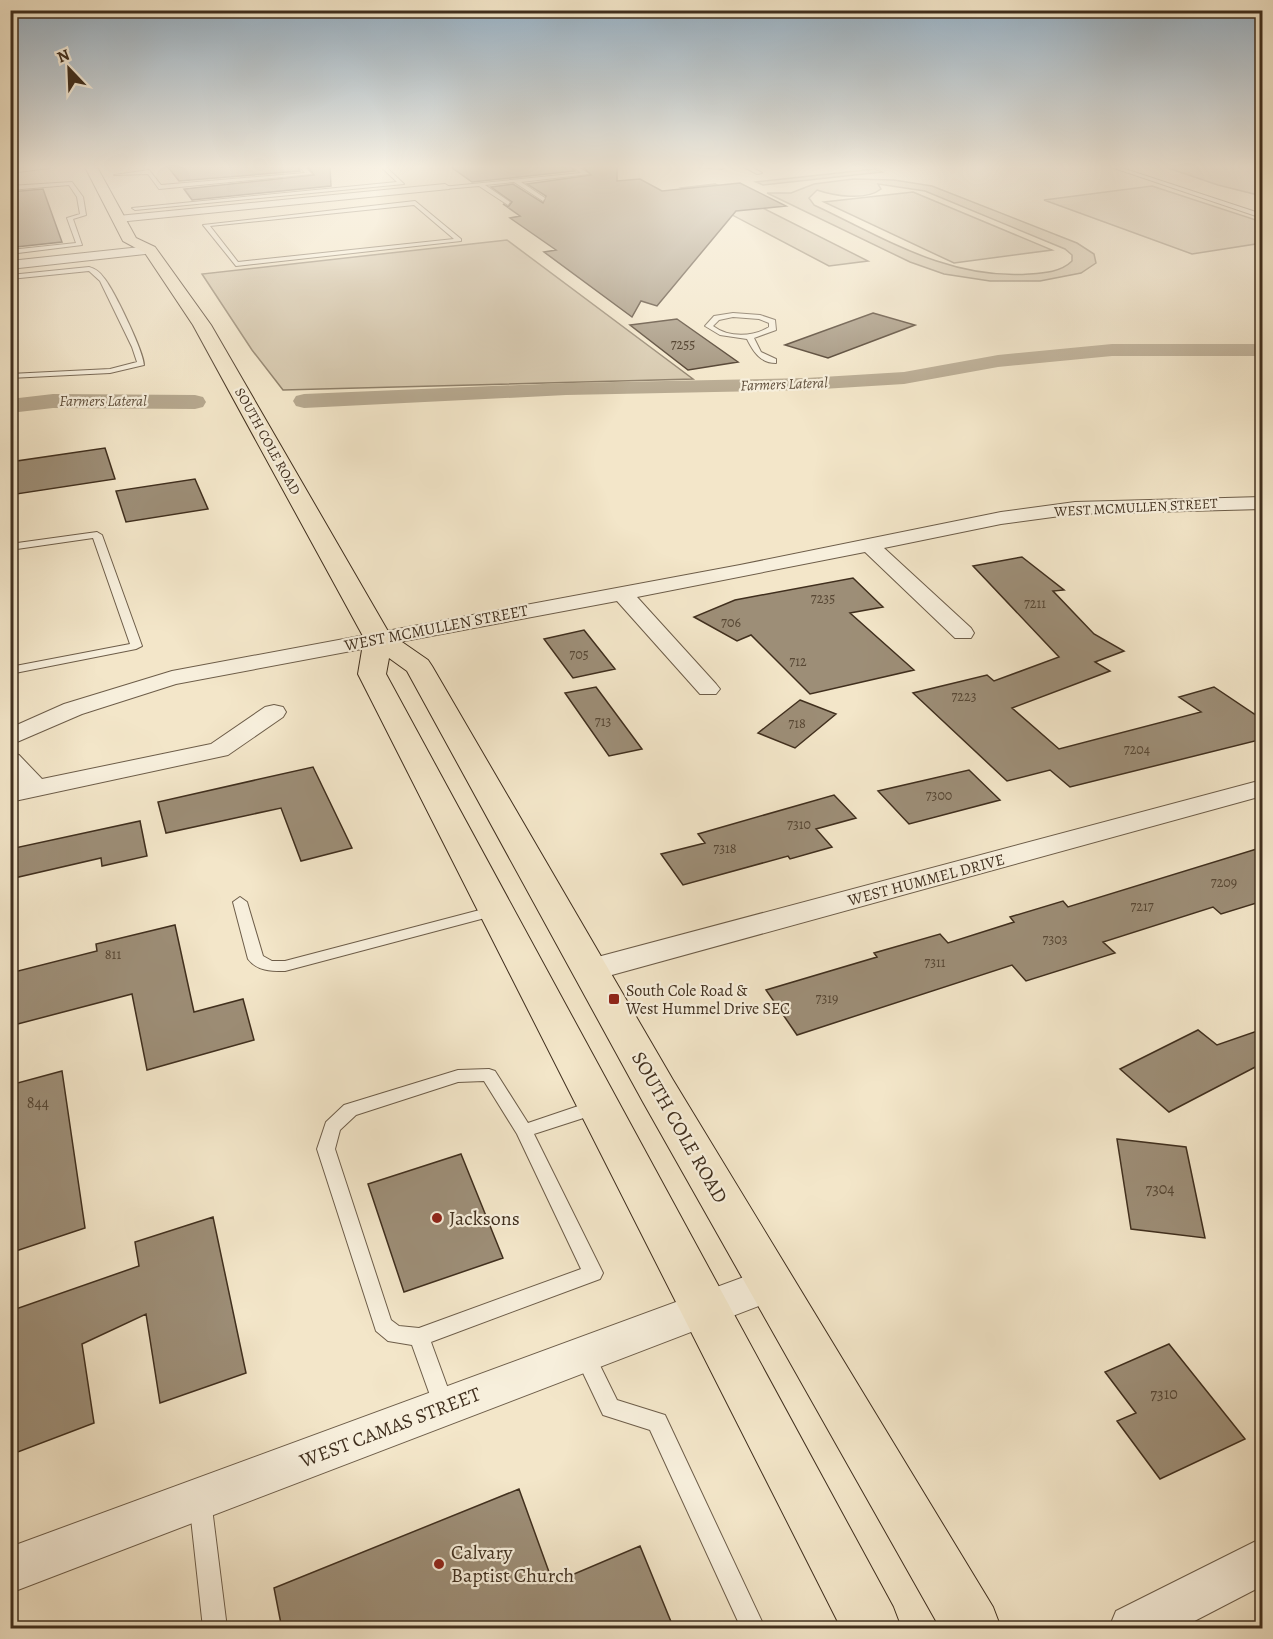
<svg xmlns="http://www.w3.org/2000/svg" width="1273" height="1639" viewBox="0 0 1273 1639" font-family="Alegreya,serif">
  <style>
    .green { fill: #d5c7ac; stroke: #8a7b65; stroke-width: 1.5; fill-rule: evenodd }
    .lines { fill: none; stroke-linecap: round; stroke-linejoin: round }
    .canal { fill: #b6a88f; fill-rule: evenodd }
    .building { fill: #9d8e77; stroke: #402f1e; stroke-width: 1.5 }
    .service-casing { stroke: #6d5d49; stroke-width: 2 }
    .minor-casing { stroke: #6d5d49; stroke-width: 2 }
    .primary-casing { stroke: #402f1e; stroke-width: 2 }
    .service { fill: #f7efdc; fill-rule: evenodd }
    .minor { fill: #f7efdc; fill-rule: evenodd }
    .primary { fill: #f3e6c9; fill-rule: evenodd }
    .poi-dot { fill: #8f2418; stroke: #f7efdc; stroke-width: 2 }
    .labels { text-anchor: middle; stroke-width: 4.5; stroke-linejoin: round; paint-order: stroke }
    .number-label { font-size: 14px; fill: #574734 }
    .far-street-label { font-size: 14px; fill: #402f1e; stroke: #f7efdc }
    .far-water-label { font-size: 15px; font-style: italic; fill: #5e4d3a; stroke: #f7efdc }
    .street-label { font-size: 16px; fill: #402f1e; stroke: #f7efdc }
    .poi-label { font-size: 16px; fill: #402f1e; stroke: #f7efdc; text-anchor: start }
    .near-number-label { font-size: 16px; fill: #574734 }
    .near-street-label { font-size: 20px; fill: #402f1e; stroke: #f7efdc }
    .near-poi-label { font-size: 20px; fill: #402f1e; stroke: #f7efdc; text-anchor: start }
  </style>
  <rect width="100%" height="100%" fill="#f3e6c9"/>
  <filter id="stains"><feTurbulence type="fractalNoise" baseFrequency=".00333" numOctaves="4"/><feColorMatrix values="0 0 0 0 .2 0 0 0 0 .09 0 0 0 0 .02 0 0 0 .5 -.17"/></filter>
  <radialGradient id="worn" r=".72"><stop offset=".6" stop-color="#630" stop-opacity="0"/><stop offset="1" stop-color="#630" stop-opacity=".3"/></radialGradient>
  <path class="green" d="M1165 167H1262V196L1218 185Z
    M875 169 882 172 763 185 756 182Z
    M853 179 894 180 932 186 1077 243 1094 254 1096 263 1081 273 1040 281H990L944 274 910 262 767 193H791L814 184ZM878 184 925 191 1065 249 1072 255V261C1061 272 1044 273 1029 274 949 280 884 238 814 205L809 198 817 190C834 196 866 201 881 189Z
    M715 184 868 261 829 266 681 188Z
    M1152 186 1262 222V243L1192 254 1044 200Z
    M913 192 1052 250 954 263 824 202Z
    M507 240 693 379 283 390 252 350 202 274Z"/>
  <g class="lines">
    <path class="canal" d="M1112 344H1262V356H1112L998 367 904 384 806 390 566 395 304 408 296 406 293 401 296 396 304 394 566 383 806 378 904 372 998 355Z
      M53 394 195 395 203 397 206 402 203 407 195 409 53 408 10 413V399Z"/>
  </g>
  <path class="building" d="M168 167H298L300 171 179 181Z
    M308 167H330L331 186 192 200 184 189 314 175Z
    M451 167H571L575 171 472 182Z
    M583 167H617V181L640 179 662 191 740 183 786 206 736 211 657 306 641 301 632 317 544 252 556 250 510 218 520 216 503 204 508 207 512 202 491 187 513 184 543 203 546 196 527 184 591 175Z
    M43 189 62 242 16 247 14 241H10V192Z
    M873 313 915 325 828 358 785 345Z
    M677 319 738 362 688 370 630 325Z
    M105 448 115 479 10 495V462Z
    M195 479 208 509 126 522 116 491Z
    M1022 557 1064 590 1053 591 1094 634 1124 651 1095 662 1110 671 1012 708 1059 749 1201 712 1179 697 1214 687 1263 720V739L1070 787 1050 770 1007 781 913 693 987 675 994 681 1059 657 973 566Z
    M853 578 883 607 850 613 914 670 810 694 751 635 737 641 694 617 735 600Z
    M584 630 615 669 573 678 544 639Z
    M596 687 642 749 609 756 565 693Z
    M800 700 836 714 795 748 758 733Z
    M313 767 352 848 301 861 281 808 166 833 158 802Z
    M969 770 1000 800 909 824 878 791Z
    M834 795 856 818 816 829 832 847 790 859 788 856 683 885 661 854 705 843 698 834Z
    M140 821 147 856 102 866 101 858 10 879V849Z
    M1263 847V901L1221 914 1213 907 1103 942 1115 953 1026 981 1012 965 797 1035 766 990 877 957 874 953 940 934 948 943 1014 922 1010 917 1063 901 1068 907Z
    M175 925 194 1012 243 999 254 1040 147 1070 132 994 10 1026V973L97 951 96 944Z
    M1263 1029V1063L1169 1112 1120 1069 1198 1030 1217 1045Z
    M62 1071 85 1228 10 1253V1085Z
    M1117 1139 1186 1147 1205 1238 1131 1229Z
    M461 1154 503 1258 404 1292 368 1184Z
    M213 1217 246 1373 160 1403 146 1314 82 1344 94 1423 10 1455V1311L139 1266 135 1242Z
    M1169 1344 1245 1439 1160 1479 1117 1421 1136 1413 1105 1372Z
    M519 1489 553 1583 640 1546 674 1629H282L274 1588Z"/>
  <g class="lines">
    <g class="service-casing">
      <path id="service" d="M36 167H57L10 173V169Z
        M300 167H305L312 174 159 189 148 174 114 175 149 170 161 185 305 173Z
        M381 167H386L404 184 135 210 132 208 397 182Z
        M573 167H579L589 174 521 182 545 198 543 201 514 182 485 185 510 202 508 205 479 186 445 189 442 187 581 173Z
        M698 167H724L722 169Z
        M744 167H751L762 173 757 174Z
        M1111 167H1119L1262 214V218Z
        M72 182 83 197 86 215 73 219 82 245 10 254V250L76 243 67 218 80 214 77 197 69 185 10 190V186Z
        M415 201 461 239V241L236 266 203 225ZM414 205 454 239 238 262 210 226Z
        M89 267C96 269 100 272 104 278 114 290 144 352 144 365L110 373 10 378V374L110 369 137 362 132 347 100 281 89 271 10 279V275Z
        M733 313 760 315 775 320 776 330 754 338 761 352 776 359V363C760 363 753 351 747 339L720 335 705 326 714 316ZM733 317 759 319 769 323V327C753 337 729 338 713 326L719 320Z
        M97 532 102 535 142 646 136 649 10 674V667L130 644 93 538 10 550V544Z
        M240 897 247 902 263 956 272 961H285L495 906 502 911 500 914 285 971C271 971 257 971 248 959L233 902Z
        M489 1069 495 1071 528 1123 596 1100 602 1102 605 1107 602 1112 534 1134 603 1273 600 1279 431 1342 454 1405 450 1412 443 1415 436 1412 412 1345 388 1341 376 1331 317 1149 326 1122 344 1105 458 1070ZM484 1081 517 1134 581 1269 419 1328 399 1326 391 1320 335 1149 340 1130 356 1115 458 1082Z
        M584 1345 591 1347 617 1400 665 1415 765 1628H741L650 1430 603 1415 574 1354 577 1347Z
        M200 1489 208 1492 211 1500 227 1628H203L189 1500 192 1492Z"/>
    </g>
    <g class="minor-casing">
      <path id="minor" d="M445 184 450 187 449 189 118 222 112 219 118 216Z
        M150 246 156 250 154 253 10 269V261Z
        M1262 497V509L1075 514 1001 524 884 548 971 628 974 633 971 638H955L865 552 637 597 716 684 720 689 716 694H700L617 601 176 684 82 714 10 745V728L64 704 172 671 740 565 1001 512 1075 502Z
        M274 705 283 707 286 712 283 717 228 755 10 802V786L18 784 10 776V752L19 755 42 779 211 744 265 707Z
        M1262 780V796L590 981 579 978 575 970 579 962 590 959Z
        M771 1267 785 1272 790 1284 785 1296 10 1593V1547Z
        M1262 1538V1586L1181 1628H1109L1116 1611Z"/>
    </g>
    <g class="primary-casing">
      <path id="primary" d="M85 167H97L136 238 155 247 211 325 389 633 428 660 432 666 673 1080 993 1607 1001 1628H940L643 1102 407 671 389 658 386 674 893 1607 901 1628H841L358 674 364 638 193 325 145 253 123 241Z"/>
    </g>
    <use href="#service" class="service"/>
    <use href="#minor" class="minor"/>
    <use href="#primary" class="primary"/>
  </g>
  <linearGradient id="sky" x2="0" y2="1"><stop stop-color="#94afc4"/><stop offset="0.42" stop-color="#faf4e7"/><stop offset="1" stop-color="#faf4e7" stop-opacity="0"/></linearGradient>
  <rect width="1273" height="397" fill="url(#sky)"/>
  <g class="poi-dot">
    <rect x="608" y="993" width="12" height="12" rx="3"/>
    <circle cx="437" cy="1218" r="6"/>
    <circle cx="439" cy="1564" r="6"/>
  </g>
  <g class="labels">
    <g class="number-label">
      <text x="683" y="349">7255</text>
      <text x="823" y="603">7235</text>
      <text x="1035" y="608">7211</text>
      <text x="731" y="627">706</text>
      <text x="579" y="659">705</text>
      <text x="798" y="666">712</text>
      <text x="964" y="701">7223</text>
      <text x="603" y="726">713</text>
      <text x="797" y="728">718</text>
      <text x="1137" y="754">7204</text>
      <text x="939" y="800">7300</text>
      <text x="799" y="829">7310</text>
      <text x="725" y="853">7318</text>
      <text x="1224" y="887">7209</text>
      <text x="1142" y="911">7217</text>
      <text x="1055" y="944">7303</text>
      <text x="113" y="959">811</text>
      <text x="935" y="967">7311</text>
      <text x="827" y="1003">7319</text>
    </g>
    <g class="far-street-label">
      <text transform="translate(268 441) rotate(61)" y="5">SOUTH COLE ROAD</text>
      <text transform="translate(1136 507) rotate(-3)" y="5">WEST MCMULLEN STREET</text>
    </g>
    <g class="far-water-label">
      <text transform="translate(784 384) rotate(-2)" y="5">Farmers Lateral</text>
      <text x="103" y="406">Farmers Lateral</text>
    </g>
    <g class="street-label">
      <text transform="translate(436 627) rotate(-11)" y="6">WEST MCMULLEN STREET</text>
      <text transform="translate(926 879) rotate(-15)" y="6">WEST HUMMEL DRIVE</text>
    </g>
    <g class="poi-label">
      <text x="626" y="996">South Cole Road &amp;<tspan x="626" dy="18">West Hummel Drive SEC</tspan></text>
    </g>
    <g class="near-number-label">
      <text x="38" y="1108">844</text>
      <text x="1160" y="1194">7304</text>
      <text x="1164" y="1399">7310</text>
    </g>
    <g class="near-street-label">
      <text transform="translate(680 1127) rotate(60)" y="7">SOUTH COLE ROAD</text>
      <text transform="translate(390 1427) rotate(-21)" y="7">WEST CAMAS STREET</text>
    </g>
    <g class="near-poi-label">
      <text x="449" y="1225">Jacksons</text>
      <text x="451" y="1559">Calvary<tspan x="451" dy="23">Baptist Church</tspan></text>
    </g>
  </g>
  <rect width="1273" height="1639" fill="none" stroke="#f3e6c9" stroke-width="36"/>
  <rect x="12" y="12" width="1249" height="1615" fill="none" stroke="#402f1e" stroke-width="3"/>
  <rect x="18" y="18" width="1237" height="1603" fill="none" stroke="#402f1e" stroke-width="1.5"/>
  <g transform="translate(69 69) rotate(337)" stroke="#f7efdc" stroke-width="4.5" paint-order="stroke">
  <path d="M0-4.5L10 22L0 15L-10 22Z" fill="#402f1e"/>
  <text y="-9" font-size="16" font-weight="bold" text-anchor="middle" fill="#402f1e">N</text>
  </g>
  <rect width="100%" height="100%" filter="url(#stains)"/>
  <rect width="100%" height="100%" fill="url(#worn)"/>
</svg>
